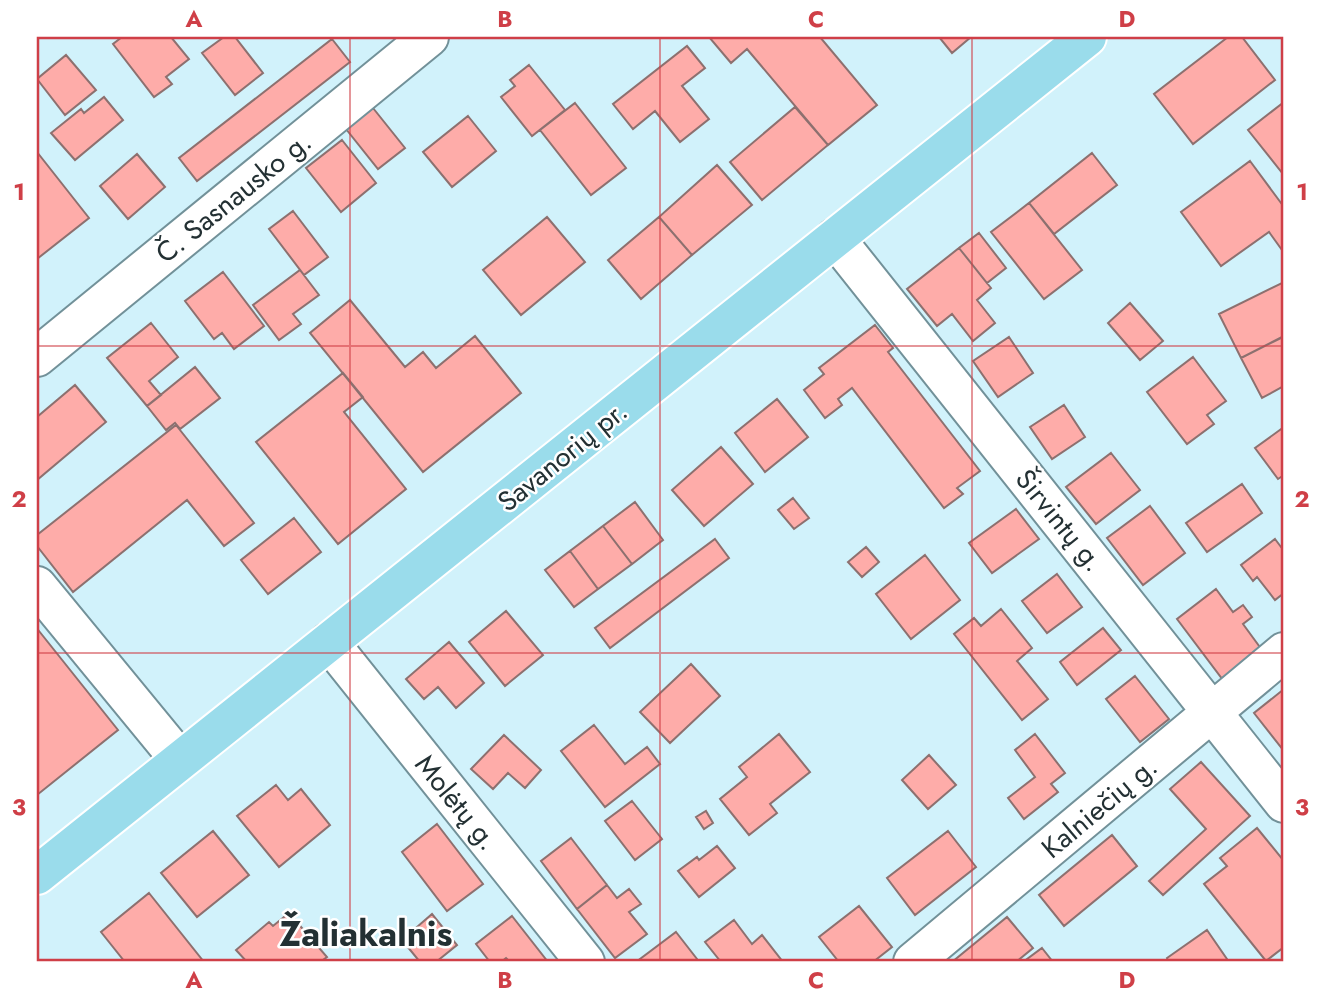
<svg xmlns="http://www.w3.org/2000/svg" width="1321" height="999" viewBox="0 0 1321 999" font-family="Jost,sans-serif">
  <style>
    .building { fill: #feaca9; stroke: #8d706f; stroke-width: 2 }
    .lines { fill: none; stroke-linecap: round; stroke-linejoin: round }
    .minor-casing { stroke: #729199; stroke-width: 42 }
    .major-casing { stroke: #fff; stroke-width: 42 }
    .minor { stroke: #fff; stroke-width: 38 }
    .major { stroke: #9adceb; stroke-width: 38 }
    .grid { fill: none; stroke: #cf3f47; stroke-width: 2; stroke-opacity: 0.55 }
    .labels { text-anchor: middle; stroke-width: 5; stroke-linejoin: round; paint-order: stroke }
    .street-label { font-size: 28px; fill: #233033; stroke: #fff }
    .district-label { font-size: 35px; font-weight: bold; fill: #233033; stroke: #fff }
    .neatline { fill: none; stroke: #cf3f47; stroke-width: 2.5 }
    .grid-label { font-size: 23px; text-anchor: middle; font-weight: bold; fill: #cf3f47 }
  </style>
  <rect width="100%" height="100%" fill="#d1f2fb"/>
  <path class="building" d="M122 37H171L189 59 166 77 172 84 154 97 113 44Z
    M224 37H235L263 73 235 95 202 53Z
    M709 37H820L877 105 828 145 747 49 731 63Z
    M939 37H971L952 53Z
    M1228 37H1242L1275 80 1193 144 1154 94Z
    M332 39 350 62 197 181 179 158Z
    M687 46 705 68 682 86 709 119 680 142 655 111 633 129 613 104Z
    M66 55 96 90 65 115 37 79Z
    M529 65 565 110 532 136 501 97 515 86 510 80Z
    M104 97 123 120 75 160 51 133 81 109 84 113Z
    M1284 102V174H1283L1248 130Z
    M575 103 626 168 591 195 540 130Z
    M795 107 828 145 762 200 730 162Z
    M373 108 405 148 378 169 346 129Z
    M468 116 496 151 452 187 423 152Z
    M342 140 376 183 341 212 306 168Z
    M37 152 89 218 37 259Z
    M1092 153 1117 185 1054 234 1029 203Z
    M137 154 165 187 128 219 100 186Z
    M1250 161 1284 207V249L1282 250 1269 232 1221 266 1181 212Z
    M717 165 752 205 692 255 659 217Z
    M1029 203 1082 270 1044 299 991 232Z
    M293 211 328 257 304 275 269 229Z
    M547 217 585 262 521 315 483 270Z
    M659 217 692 255 641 299 608 260Z
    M979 233 1006 268 987 283 959 248Z
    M959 248 991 288 977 300 995 323 973 341 952 314 937 326 907 289Z
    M300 270 319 295 293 314 301 324 279 340 253 305Z
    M223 272 264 326 234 349 222 333 214 339 185 301Z
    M1284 282V336L1241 358 1219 314Z
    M350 300 405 367 423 352 436 368 475 336 521 393 423 472 310 333Z
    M1130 303 1163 341 1140 360 1108 323Z
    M151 323 178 357 149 381 161 395 147 406 107 358Z
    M875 325 893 348 888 352 980 471 957 488 963 494 944 508 852 388 838 399 842 405 825 418 804 390 824 374 819 368Z
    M1009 337 1033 373 998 397 973 361Z
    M1283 337 1284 386 1262 398 1241 358Z
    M1193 357 1226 401 1207 415 1214 424 1187 444 1147 392Z
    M195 367 220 398 180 429 175 423 166 430 147 406Z
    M343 373 363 397 344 412 406 489 338 544 256 442Z
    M75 385 106 422 37 480V417Z
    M777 399 808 437 765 472 735 433Z
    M1064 405 1085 437 1052 459 1030 427Z
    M176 425 254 523 224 546 187 500 73 592 37 546V535Z
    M1284 427V475L1278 479 1255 448Z
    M721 447 753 484 704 526 672 490Z
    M1111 453 1140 490 1096 524 1066 487Z
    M1242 484 1262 513 1207 552 1186 523Z
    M793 498 809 518 794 529 778 510Z
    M635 502 663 540 632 564 603 526Z
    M1150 506 1185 553 1143 585 1107 538Z
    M1016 509 1039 539 992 573 969 543Z
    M294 518 321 552 268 594 241 560Z
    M603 526 632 564 598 589 570 551Z
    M715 539 729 558 610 648 595 628Z
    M1275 539 1284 551V593L1275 600 1257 577 1253 581 1241 565Z
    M866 547 879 562 862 577 848 562Z
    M570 551 598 589 574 607 545 570Z
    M925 555 960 600 911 639 876 594Z
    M1057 574 1082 607 1047 633 1022 601Z
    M1216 589 1233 612 1243 605 1252 617 1243 624 1262 650 1223 680 1177 619Z
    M1001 609 1032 648 1017 661 1048 699 1022 720 954 634 974 618 981 626Z
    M506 611 543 655 505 686 469 642Z
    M1103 628 1121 650 1077 685 1060 662Z
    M39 631 118 730 37 795V633Z
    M449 642 484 683 456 708 438 687 424 699 406 679Z
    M691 664 720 696 670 743 640 712Z
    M1135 676 1169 719 1140 742 1106 699Z
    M1284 689V751L1254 713Z
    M594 725 625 764 647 747 660 764 605 807 561 751Z
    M779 734 810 772 770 804 777 813 749 835 720 799 747 777 739 767Z
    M1035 734 1065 773 1051 784 1058 792 1024 819 1008 798 1035 777 1015 750Z
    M504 735 541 770 525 788 508 773 493 789 471 769Z
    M929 755 956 785 928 809 902 780Z
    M1201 762 1250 816 1163 895 1149 881 1206 829 1170 789Z
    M276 785 288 800 301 789 330 825 279 867 237 816Z
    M632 801 662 839 635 860 605 821Z
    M706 811 713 823 704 829 696 817Z
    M437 824 483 884 447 911 402 852Z
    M1257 828 1284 861V947L1266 961 1204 884 1227 866 1220 858Z
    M213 831 249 875 197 917 161 873Z
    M948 831 976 867 915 915 887 878Z
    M1112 835 1137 866 1064 926 1039 895Z
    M571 838 607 885 577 909 541 861Z
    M717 846 735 868 699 897 678 871 697 857 699 860Z
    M607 885 617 898 629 889 641 904 629 912 647 934 615 958 577 909Z
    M149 893 204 962H125L101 932Z
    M859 906 892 947 873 962H839L819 937Z
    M289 913 327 957 320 962H247L236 950 269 922 273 926Z
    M432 914 457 945 436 962H420L402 940Z
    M512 916 548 962H510L506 958 501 962H490L476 944Z
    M1007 917 1033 948 1016 962H952Z
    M734 920 752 944 762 935 783 962H721L705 942Z
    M1207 930 1229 962H1169L1167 958Z
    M676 932 697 959 693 962H636Z
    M1042 948 1053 962H1023Z"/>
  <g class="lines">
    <g class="minor-casing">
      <path id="minor" d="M835 238 1284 803
        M37 357 429 37
        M37 586 180 760
        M329 642 585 962
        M913 962 1284 652"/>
    </g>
    <g class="major-casing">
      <path id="major" d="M37 875 1087 37"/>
    </g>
    <use href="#minor" class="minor"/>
    <use href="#major" class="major"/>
  </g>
  <path class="grid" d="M350 37V962M660 37V962M972 37V962M37 346H1284M37 653H1284"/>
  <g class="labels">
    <g class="street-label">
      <text transform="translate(233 197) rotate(-39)" y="10">Č. Sasnausko g.</text>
      <text transform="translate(562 456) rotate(-39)" y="10">Savanorių pr.</text>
      <text transform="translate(1060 520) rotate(51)" y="10">Širvintų g.</text>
      <text transform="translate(457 802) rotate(51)" y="10">Molėtų g.</text>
      <text transform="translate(1099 807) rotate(-40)" y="10">Kalniečių g.</text>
    </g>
    <g class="district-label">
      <text x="366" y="946">Žaliakalnis</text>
    </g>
  </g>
  <rect width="1321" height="999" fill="none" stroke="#ffffff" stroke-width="77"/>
  <rect x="38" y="38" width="1244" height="922" class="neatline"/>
  <g class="grid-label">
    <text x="194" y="27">A</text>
    <text x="505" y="27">B</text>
    <text x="816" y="27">C</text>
    <text x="1127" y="27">D</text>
    <text x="19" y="200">1</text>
    <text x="1302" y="200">1</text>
    <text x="19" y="507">2</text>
    <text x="1302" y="507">2</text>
    <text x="19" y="815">3</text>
    <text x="1302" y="815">3</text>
    <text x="194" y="988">A</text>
    <text x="505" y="988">B</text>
    <text x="816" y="988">C</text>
    <text x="1127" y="988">D</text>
  </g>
</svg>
